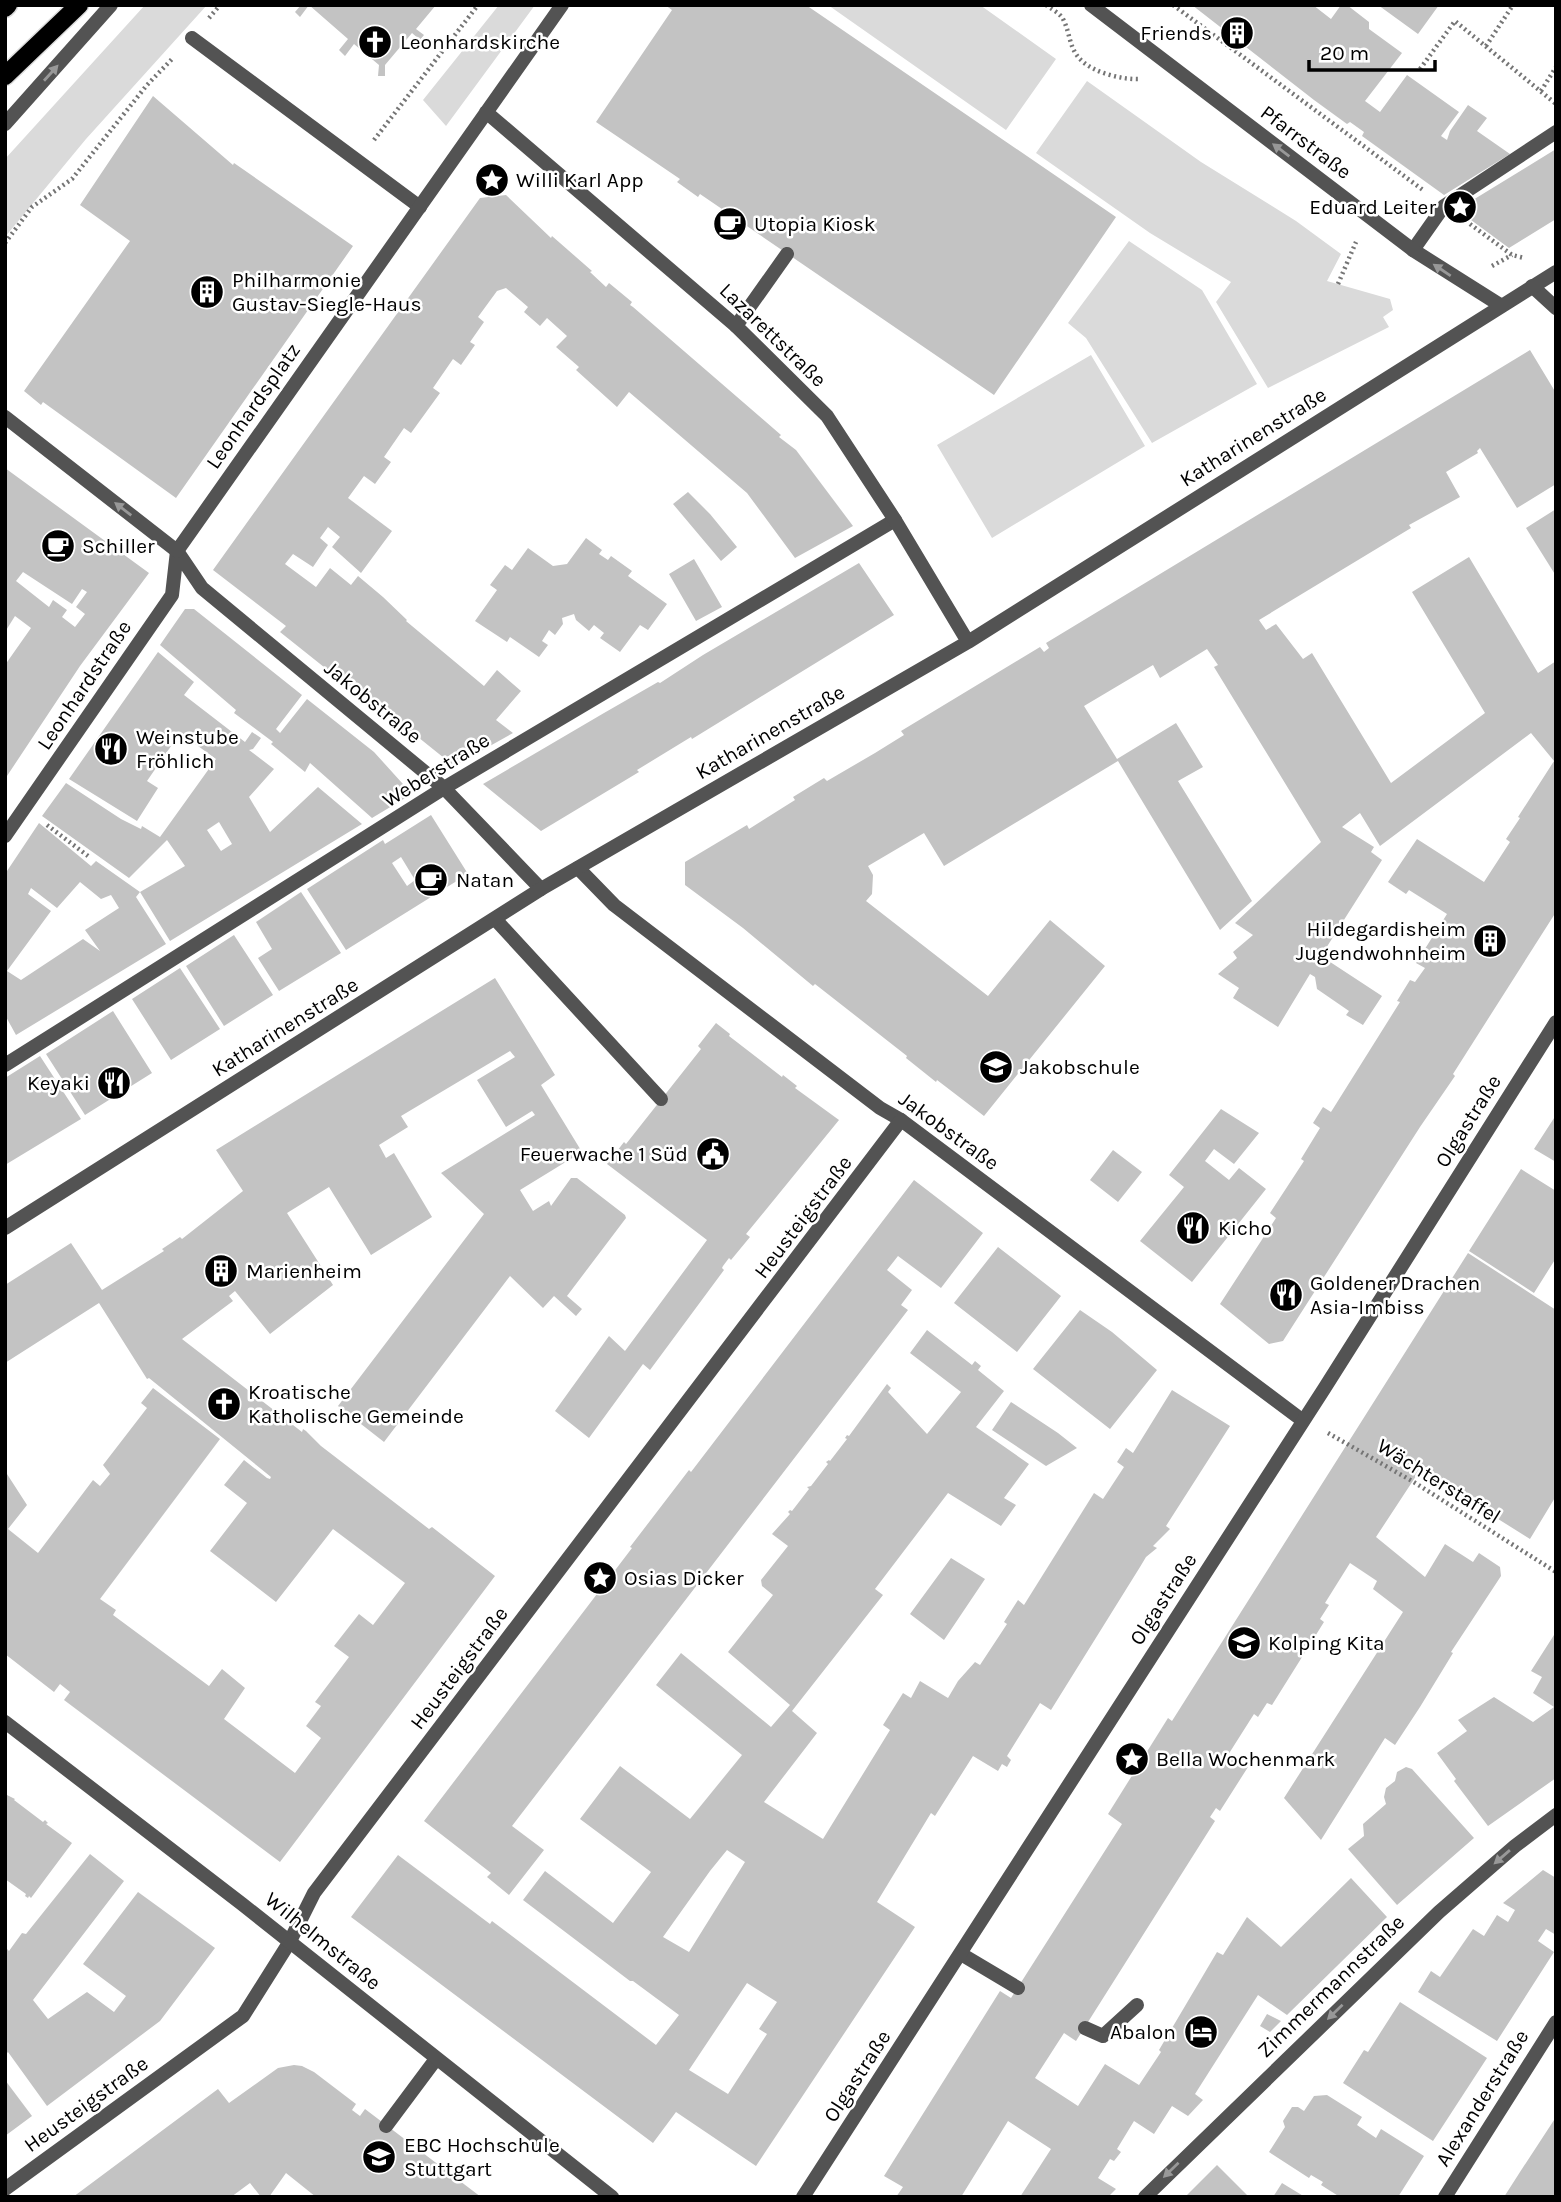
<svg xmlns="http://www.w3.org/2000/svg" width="1561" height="2202" viewBox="0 0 1561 2202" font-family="Karla,sans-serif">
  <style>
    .green { fill: #dadada }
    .building { fill: #c3c3c3; fill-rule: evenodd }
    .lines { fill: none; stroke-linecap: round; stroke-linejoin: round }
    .primary-casing { stroke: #dbdbdb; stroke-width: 21 }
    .path { stroke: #757575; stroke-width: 4.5; stroke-dasharray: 2 3.5; stroke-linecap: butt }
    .service { stroke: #535353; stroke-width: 14 }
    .pedestrian { stroke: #535353; stroke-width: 14 }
    .minor { stroke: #535353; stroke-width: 14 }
    .tertiary { stroke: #535353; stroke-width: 14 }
    .primary { stroke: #000; stroke-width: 18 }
    .oneway { fill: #989898 }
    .labels { text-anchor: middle; stroke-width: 5; stroke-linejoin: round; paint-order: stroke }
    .poi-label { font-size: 21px; fill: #000; stroke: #fff; text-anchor: start }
    .street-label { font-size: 21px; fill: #000; stroke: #fff }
  </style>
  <rect width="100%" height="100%" fill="#fff"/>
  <path class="green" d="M145 5H207L86 139 5 237V159Z
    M499 5H535L446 126 423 100Z
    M828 5H980L1056 59 1006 130Z
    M1087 81 1201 162 1296 221 1341 254 1327 281 1390 299 1393 310 1383 317 1389 327 1268 388 1216 302 1231 282 1150 233 1036 153Z
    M1129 241 1202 290 1257 384 1152 443 1086 338 1068 323Z
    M1091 355 1145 446 992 538 937 445Z"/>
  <path class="building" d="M301 5H436L416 29 424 35 420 40 412 33 385 65V76H378L379 65 354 44 345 56 339 50 348 39 309 5 300 17 295 12Z
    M665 5H806L1116 217 994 395 700 194 698 197 677 182 680 179 596 122 672 10Z
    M1192 5H1313L1331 19 1341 5H1347L1369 22V29L1402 53 1365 101 1380 112 1407 75 1459 112 1441 136 1447 140 1450 131 1468 105 1487 118 1477 131 1510 154 1444 195 1362 136 1364 132 1350 122 1347 124 1314 100Z
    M1378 5H1439L1418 34Z
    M153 96 233 165 234 163 353 246 176 498 43 402 41 405 24 391 130 241 80 205Z
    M1556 149V219L1509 248 1467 217 1468 203Z
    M506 195 551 238 552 236 592 271 590 272 606 287 609 283 632 302 630 305 633 307 781 435 779 437 796 450 853 526 795 558 747 493 629 392 617 407 576 370 579 367 556 347 567 336 547 318 540 326 524 312 528 307 506 288 497 291 478 317 484 322 470 342 475 345 461 365 453 359 433 388 440 393 411 433 404 428 384 457 391 462 375 484 364 476 348 498 392 531 361 573 332 547 340 537 328 527 320 538 328 545 313 567 293 554 285 564 316 587 330 568 351 585 358 576 383 597 407 620 406 621 484 686 497 670 521 691 496 720 513 733 454 766 352 684 349 687 280 632 286 626 213 570 480 198Z
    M1530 350 1556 393V484L1517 508 1480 448 1477 451 1478 453 1446 472 1460 497 1409 525 1411 528 1259 620 1266 630 1276 624 1303 659 1312 653 1391 783 1485 713 1412 592 1469 557 1538 673 1556 661V912L1453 1074 1455 1076 1420 1127 1283 1341 1269 1344 1220 1304 1276 1218 1270 1213 1304 1161 1301 1159 1320 1128 1313 1123 1323 1107 1331 1112 1400 1002 1397 1001 1410 980 1415 982 1425 968 1416 963 1447 914 1409 890 1406 894 1388 882 1417 839 1484 882 1510 842 1506 839 1520 818 1518 817 1554 761 1531 733 1380 846 1360 813 1342 827 1374 847 1371 852 1382 860 1321 956 1382 996 1363 1025 1346 1015 1349 1011 1317 989 1315 977 1310 974 1278 1027 1233 998 1239 988 1218 974 1237 958 1233 952 1253 935 1235 923 1321 842 1214 667 1218 665 1207 649 1160 678 1153 665 1084 706 1117 759 1176 723 1203 767 1178 781 1252 901 1220 930 1118 761 944 866 924 833 868 866 873 875 872 894 866 901 988 996 1050 920 1105 966 984 1116 937 1080 936 1082 906 1058 907 1056 815 984 813 986 743 928 685 885V862L747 825 749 829 795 800 793 797 824 778 827 781 875 753 904 735 901 731 1040 647 1044 652 1049 648 1046 643Z
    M5 468 149 573 80 666 5 779V665L31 628 15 616 5 632ZM23 572 72 604 82 589 87 592 76 607 85 614 75 627 62 617 67 610 53 600 49 607 16 581Z
    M688 492 710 514 737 547 721 561 673 504Z
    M1556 509V576L1526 528Z
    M586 538 602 550 599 554 608 560 611 556 632 571 628 576 667 604 648 630 640 625 620 652 600 638 604 633 594 625 589 631 576 620 574 614 562 618 563 624 555 635 549 630 542 641 548 645 539 657 510 637 507 642 475 621 497 590 490 585 505 565 512 570 528 548 553 566 567 564Z
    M694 559 722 607 696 621 669 574Z
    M859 563 894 615 692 739 691 737 637 770 639 772 541 831 483 784 604 713 658 682 660 683 703 655Z
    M185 609H194L302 695 276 729 280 733 307 699 374 752 412 794 372 818 310 763 305 772 271 744 273 742 234 713 236 710 160 645Z
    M158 652 194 682 184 695 245 742 252 732 261 738 253 749 249 750 274 769 249 797 270 832 318 787 362 824 170 941 140 892 185 866 167 840 129 878 42 816 66 783 121 819 141 829 142 826 160 837 216 759 180 733 147 781 158 788 137 821 69 779ZM219 822 232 844 221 851 207 830Z
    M431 815 468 874 346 950 307 889 383 840 385 844ZM401 857 415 880 407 886 392 863Z
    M39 823 91 866 96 861 140 892 136 897 166 944 16 1035 5 1015V874ZM80 882 101 899 111 895 119 908 85 930 100 951 83 939 21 980 7 971 51 911 28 894 31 888 57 908Z
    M301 892 341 953 279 991 258 958 272 949 256 922Z
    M234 935 273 995 224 1026 186 966Z
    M180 968 220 1029 171 1060 132 999Z
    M495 978 555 1075 541 1085 582 1152 520 1190 533 1211 549 1201 551 1206 571 1178H577L625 1215 626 1218 567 1296 582 1309 576 1316 554 1296 543 1308 510 1276 384 1442 338 1406 484 1214 441 1173 535 1115 532 1111 506 1127 477 1080 515 1057 510 1051 401 1116 408 1127 379 1145 386 1158 394 1153 432 1217 371 1255 329 1187 287 1213 333 1285 270 1334 235 1291 229 1296 233 1301 182 1339 302 1432 303 1429 306 1431 321 1446 429 1529 432 1527 495 1576 280 1862 64 1700 70 1692 60 1684 54 1692 5 1654V1475L7 1474 27 1505 8 1529 38 1553 93 1480 100 1486 110 1474 103 1465 147 1408 141 1403 153 1388 220 1439 100 1599 116 1610 113 1615 209 1686 222 1669 245 1688 224 1719 295 1773 321 1738 306 1726 321 1706 315 1702 349 1657 334 1646 359 1614 373 1625 405 1583 333 1529 276 1602 210 1551 247 1503 224 1485 244 1460 267 1478 270 1479 271 1477 149 1378 147 1379 99 1303 5 1363V1285L71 1243 102 1290 164 1251 162 1249 180 1237 182 1239 243 1191 216 1150Z
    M113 1011 152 1073 85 1115 46 1054Z
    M716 1023 730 1034 729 1036 782 1077 783 1075 797 1086 795 1088 839 1120 746 1234 750 1237 731 1260 729 1258 723 1266 722 1268 724 1270 650 1370 643 1364 589 1438 555 1411 609 1336 625 1351 707 1240 607 1164 624 1142 626 1144 701 1049 698 1046Z
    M40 1056 81 1119 5 1165V1078Z
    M1221 1109 1259 1133 1234 1164 1214 1149 1205 1161 1229 1180 1239 1168 1266 1189 1192 1282 1140 1241 1184 1187 1169 1175Z
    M1556 1115V1162L1534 1149Z
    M1113 1150 1142 1172 1118 1202 1090 1180Z
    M1521 1169 1556 1191V1258L1534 1293 1469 1251Z
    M914 1180 983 1233 941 1288 898 1256 887 1270 912 1290 901 1305 908 1310 512 1826 544 1850 509 1895 487 1877 491 1873 424 1821 632 1548 630 1547 689 1470 691 1472Z
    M998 1247 1061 1296 1017 1352 954 1303Z
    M1468 1253 1556 1310V1496L1530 1539 1420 1470 1376 1537 1425 1577 1445 1544 1473 1562 1479 1553 1500 1567 1501 1576 1451 1652 1453 1653 1420 1707 1395 1745 1385 1738 1321 1840 1284 1798 1403 1612 1373 1589 1377 1581 1350 1563 1325 1603 1329 1605 1320 1619 1324 1622 1272 1705 1267 1703 1258 1717 1254 1714 1228 1755 1248 1767 1220 1811 1216 1808 1210 1817 1215 1821 1076 2041 1064 2033 1035 2078 1078 2106 1105 2064 1139 2085 1161 2052 1159 2050 1217 1952 1223 1955 1247 1917 1281 1947 1351 1878 1387 1917 1287 2015 1258 1995 1195 2094 1203 2100 1188 2116 1172 2106 1154 2134 1134 2121 1117 2149 1121 2152 1114 2161 1110 2159 1098 2178 1116 2189 1108 2197H1020L1051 2149 1008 2121 961 2197H896L903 2187 884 2176 1000 1991 1011 1998 1122 1824 1108 1814 1168 1718 1172 1721Z
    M1080 1310 1112 1332 1157 1370 1110 1429 1033 1369Z
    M927 1330 972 1365 975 1361 981 1366 978 1370 1004 1391 976 1427 1029 1464 1004 1498 1016 1505 1001 1526 948 1493 875 1589 883 1595 792 1711 817 1733 764 1802 823 1839 890 1730 883 1725 903 1693 911 1698 920 1681 948 1698 958 1681 975 1662 980 1665 1007 1624 1004 1622 1018 1600 1024 1605 1094 1493 1103 1499 1124 1467 1117 1462 1126 1448 1133 1453 1172 1390 1230 1426 1166 1526 1170 1529 1153 1546 1157 1548 1146 1557 1140 1567 1051 1710 1040 1703 1007 1756 1011 1760 1007 1767 1002 1764 998 1771 973 1756 935 1816 931 1813 877 1902 915 1927 756 2166 676 2112 653 2143 351 1917 398 1855 490 1924 492 1921 656 2045 679 2015 633 1981H630L523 1900 545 1871 613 1923 651 1872 580 1819 620 1766 690 1819 742 1755 656 1685 681 1653 771 1727 790 1705 728 1652 773 1595 762 1586 761 1580 788 1546 772 1534 790 1514 788 1512 790 1510 792 1511 809 1489 807 1487 811 1486 828 1464 826 1462 829 1460 830 1461 847 1439 845 1438 847 1435 849 1436 887 1384 891 1388 888 1392 927 1434 961 1392 910 1353ZM727 1850 745 1862 689 1952 663 1937 710 1871ZM747 1983 777 2002 759 2029 767 2034 728 2094 689 2070Z
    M1011 1402 1058 1433 1077 1448 1046 1466 992 1430Z
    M951 1558 985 1579 944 1640 910 1614Z
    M1554 1635 1556 1636V1778L1488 1826 1454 1781 1456 1779 1437 1753 1467 1731 1458 1720 1494 1697 1533 1722 1554 1707 1533 1693 1542 1677 1531 1671Z
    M1406 1767 1412 1769 1474 1838 1397 1905 1348 1849 1364 1836 1363 1824 1386 1804 1384 1797 1386 1788 1395 1781 1397 1772Z
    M5 1794 15 1799 14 1800 43 1822 45 1820 48 1823 46 1824 72 1843 31 1898 29 1896 28 1898 25 1896 26 1894 5 1879Z
    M90 1854 124 1881 33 2000 48 2019 87 1992 114 2012 126 1996 83 1964 138 1892 215 1948 160 2021 47 2106 8 2052 5 2055V1947L9 1951 22 1933 26 1934Z
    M1543 1870 1556 1878V1935L1546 1929 1538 1941 1554 1952 1497 2041 1418 1992 1431 1971 1440 1977 1473 1929 1484 1936 1497 1915 1508 1922 1515 1910 1503 1903Z
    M1400 2002 1487 2058 1433 2141 1343 2083 1364 2050 1368 2052Z
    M1267 2014 1281 2021 1270 2032 1260 2026Z
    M294 2065 302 2066 314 2072 356 2104 352 2110 360 2116 365 2109 481 2197H316L286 2173 269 2197H261L250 2183 231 2197H73L218 2089 229 2103 278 2068Z
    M5 2080 32 2116 5 2136Z
    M1327 2095 1362 2117 1357 2125 1376 2138 1381 2129 1424 2156 1398 2197H1340L1321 2185 1323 2182 1311 2175 1309 2178 1269 2152 1285 2127 1283 2121 1292 2107H1298L1304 2111 1314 2096Z
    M1556 2117V2197H1504L1520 2172Z
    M1217 2165 1249 2197H1185Z
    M1282 2183 1305 2197H1273Z"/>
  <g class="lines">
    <g class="primary-casing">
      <path id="primary" d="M5 8 8 5
        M5 76 79 5"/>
    </g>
    <path class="path" d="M1046 5C1051 9 1060 13 1063 19 1070 32 1069 48 1080 59 1093 73 1123 80 1141 79
      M1173 5 1423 190
      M209 18 220 5
      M1486 46 1513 5
      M1420 69 1455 21 1556 104
      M1541 91 1556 67
      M374 140 478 5
      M1470 224 1512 255 1524 258
      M5 243 32 207 72 179 147 85 173 58
      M1492 266 1512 255
      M1338 284 1356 242
      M47 825 88 856
      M1328 1433 1412 1481 1556 1572"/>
    <path class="service" d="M736 326 787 254
      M495 919 661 1099
      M961 1954 1018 1988
      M1085 2028 1103 2036 1137 2005
      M386 2126 436 2059"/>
    <path class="pedestrian" d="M192 38 420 207
      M1413 250 1444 206 1556 132
      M1532 286 1556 308
      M177 551 202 588 444 788 541 889
      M5 836 172 595 177 551
      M578 868 614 905 880 1108 901 1120
      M5 1065 444 788 895 520"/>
    <path class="minor" d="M1091 5 1413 250 1500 305
      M486 112 736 326 827 416 895 520 968 642
      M5 417 177 551 562 5
      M5 1228 541 889 968 642 1556 272
      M5 2189 243 2016 289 1943 314 1893 901 1120 1302 1420
      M1145 2197 1439 1912 1515 1846 1556 1815
      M1445 2197 1556 2022"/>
    <path class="tertiary" d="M5 124 111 5
      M5 1722 242 1904 612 2197
      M803 2197 1324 1389 1556 1022"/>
    <use href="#primary" class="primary"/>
  </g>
  <defs><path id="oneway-solid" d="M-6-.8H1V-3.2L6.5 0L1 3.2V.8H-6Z" transform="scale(1.75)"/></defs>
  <g class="oneway">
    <use href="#oneway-solid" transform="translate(51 73) rotate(-48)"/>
    <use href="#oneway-solid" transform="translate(1281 150) rotate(-143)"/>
    <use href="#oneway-solid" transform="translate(1442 270) rotate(-146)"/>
    <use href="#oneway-solid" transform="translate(123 509) rotate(-142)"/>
    <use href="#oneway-solid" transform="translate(1502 1857) rotate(139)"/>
    <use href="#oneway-solid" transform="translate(1335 2012) rotate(136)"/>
    <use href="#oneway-solid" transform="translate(1171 2170) rotate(136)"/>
  </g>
  <defs>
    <g id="building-disc" transform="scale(1.75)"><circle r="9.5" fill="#000" stroke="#fff"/><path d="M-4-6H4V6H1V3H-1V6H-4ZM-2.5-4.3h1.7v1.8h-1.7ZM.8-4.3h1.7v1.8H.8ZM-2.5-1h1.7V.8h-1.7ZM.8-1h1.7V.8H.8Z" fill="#fff"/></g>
    <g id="church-disc" transform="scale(1.75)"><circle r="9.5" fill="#000" stroke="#fff"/><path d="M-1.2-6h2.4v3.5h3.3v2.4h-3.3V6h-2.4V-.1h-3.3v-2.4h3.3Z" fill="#fff"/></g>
    <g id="sight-disc" transform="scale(1.75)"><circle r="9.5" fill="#000" stroke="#fff"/><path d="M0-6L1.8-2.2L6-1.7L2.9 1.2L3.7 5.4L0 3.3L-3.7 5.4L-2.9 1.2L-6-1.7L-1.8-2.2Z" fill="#fff"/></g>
    <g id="cafe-disc" transform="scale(1.75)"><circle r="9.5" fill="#000" stroke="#fff"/><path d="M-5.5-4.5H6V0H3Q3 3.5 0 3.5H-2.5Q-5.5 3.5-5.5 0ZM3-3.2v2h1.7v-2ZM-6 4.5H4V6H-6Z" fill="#fff"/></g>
    <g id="restaurant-disc" transform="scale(1.75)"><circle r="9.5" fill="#000" stroke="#fff"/><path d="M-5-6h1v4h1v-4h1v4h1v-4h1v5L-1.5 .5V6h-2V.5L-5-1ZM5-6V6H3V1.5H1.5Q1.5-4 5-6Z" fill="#fff"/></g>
    <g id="school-disc" transform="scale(1.75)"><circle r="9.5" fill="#000" stroke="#fff"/><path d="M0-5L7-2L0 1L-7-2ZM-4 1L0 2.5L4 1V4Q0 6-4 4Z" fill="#fff"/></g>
    <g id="civic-disc" transform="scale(1.75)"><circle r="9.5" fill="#000" stroke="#fff"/><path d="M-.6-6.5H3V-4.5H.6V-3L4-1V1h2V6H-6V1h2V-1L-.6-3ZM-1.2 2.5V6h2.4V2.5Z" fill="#fff"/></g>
    <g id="hotel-disc" transform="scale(1.75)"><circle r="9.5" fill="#000" stroke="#fff"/><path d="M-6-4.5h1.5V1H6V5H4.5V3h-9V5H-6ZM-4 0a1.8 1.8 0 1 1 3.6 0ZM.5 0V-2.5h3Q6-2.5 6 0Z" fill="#fff"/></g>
    <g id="university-disc" transform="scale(1.75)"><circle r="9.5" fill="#000" stroke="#fff"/><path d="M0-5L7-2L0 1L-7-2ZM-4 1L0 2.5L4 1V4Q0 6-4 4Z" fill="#fff"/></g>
  </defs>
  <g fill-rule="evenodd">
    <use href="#building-disc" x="1237" y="33"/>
    <use href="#church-disc" x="375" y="42"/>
    <use href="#sight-disc" x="492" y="180"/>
    <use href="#sight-disc" x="1460" y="207"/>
    <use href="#cafe-disc" x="730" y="224"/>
    <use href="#building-disc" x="207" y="292"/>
    <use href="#cafe-disc" x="58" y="546"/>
    <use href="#restaurant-disc" x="111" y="749"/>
    <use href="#cafe-disc" x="431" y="880"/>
    <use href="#building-disc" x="1490" y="941"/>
    <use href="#school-disc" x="996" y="1067"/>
    <use href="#restaurant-disc" x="114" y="1083"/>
    <use href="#civic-disc" x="713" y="1154"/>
    <use href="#restaurant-disc" x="1193" y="1228"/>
    <use href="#building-disc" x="221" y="1271"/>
    <use href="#restaurant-disc" x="1286" y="1295"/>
    <use href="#church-disc" x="224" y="1404"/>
    <use href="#sight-disc" x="600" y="1578"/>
    <use href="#school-disc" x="1244" y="1643"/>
    <use href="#sight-disc" x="1132" y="1759"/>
    <use href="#hotel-disc" x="1201" y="2032"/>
    <use href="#university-disc" x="379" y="2157"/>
  </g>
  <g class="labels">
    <g class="poi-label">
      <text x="1212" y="40" text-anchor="end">Friends</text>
      <text x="400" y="49">Leonhardskirche</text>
      <text x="516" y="187">Willi Karl App</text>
      <text x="1436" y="214" text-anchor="end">Eduard Leiter</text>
      <text x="754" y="231">Utopia Kiosk</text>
      <text x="232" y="287">Philharmonie<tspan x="232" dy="24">Gustav-Siegle-Haus</tspan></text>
      <text x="82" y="553">Schiller</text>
      <text x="136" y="744">Weinstube<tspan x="136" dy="24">Fröhlich</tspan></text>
      <text x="456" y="887">Natan</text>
      <text x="1466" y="936" text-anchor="end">Hildegardisheim<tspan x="1466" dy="24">Jugendwohnheim</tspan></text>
      <text x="1020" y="1074">Jakobschule</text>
      <text x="90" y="1090" text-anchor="end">Keyaki</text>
      <text x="688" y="1161" text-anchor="end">Feuerwache 1 Süd</text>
      <text x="1218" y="1235">Kicho</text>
      <text x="246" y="1278">Marienheim</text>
      <text x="1310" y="1290">Goldener Drachen<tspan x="1310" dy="24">Asia-Imbiss</tspan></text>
      <text x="248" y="1399">Kroatische<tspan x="248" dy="24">Katholische Gemeinde</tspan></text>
      <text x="624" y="1585">Osias Dicker</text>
      <text x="1268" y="1650">Kolping Kita</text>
      <text x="1156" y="1766">Bella Wochenmark</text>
      <text x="1176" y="2039" text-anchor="end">Abalon</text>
      <text x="404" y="2152">EBC Hochschule<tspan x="404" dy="24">Stuttgart</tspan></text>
    </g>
    <g class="street-label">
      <text transform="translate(1306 142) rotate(37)" y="7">Pfarrstraße</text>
      <text transform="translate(773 335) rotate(44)" y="7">Lazarettstraße</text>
      <text transform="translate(253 406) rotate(-55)" y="7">Leonhardsplatz</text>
      <text transform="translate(1253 437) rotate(-32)" y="7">Katharinenstraße</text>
      <text transform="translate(84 685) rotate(-56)" y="7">Leonhardstraße</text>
      <text transform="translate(373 702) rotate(39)" y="7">Jakobstraße</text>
      <text transform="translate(770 732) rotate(-30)" y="7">Katharinenstraße</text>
      <text transform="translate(436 770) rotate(-32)" y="7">Weberstraße</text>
      <text transform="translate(285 1027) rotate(-32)" y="7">Katharinenstraße</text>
      <text transform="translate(1468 1121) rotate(-58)" y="7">Olgastraße</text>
      <text transform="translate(949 1131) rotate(36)" y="7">Jakobstraße</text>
      <text transform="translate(803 1217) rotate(-53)" y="7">Heusteigstraße</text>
      <text transform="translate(1439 1481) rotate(32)" y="7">Wächterstaffel</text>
      <text transform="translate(1163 1599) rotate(-57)" y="7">Olgastraße</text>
      <text transform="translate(459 1668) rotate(-53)" y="7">Heusteigstraße</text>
      <text transform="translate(323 1941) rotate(39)" y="7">Wilhelmstraße</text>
      <text transform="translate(1331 1986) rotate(-44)" y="7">Zimmermannstraße</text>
      <text transform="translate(857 2076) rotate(-57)" y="7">Olgastraße</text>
      <text transform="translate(1482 2098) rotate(-58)" y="7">Alexanderstraße</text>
      <text transform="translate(86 2104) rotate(-36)" y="7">Heusteigstraße</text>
    </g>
  </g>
  <rect width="1561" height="2202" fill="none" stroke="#000000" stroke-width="14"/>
  <path d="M1309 60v10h126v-10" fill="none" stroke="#000000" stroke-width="3.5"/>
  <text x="1320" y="60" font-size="21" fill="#000000" stroke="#ffffff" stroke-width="5" paint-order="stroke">20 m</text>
</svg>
